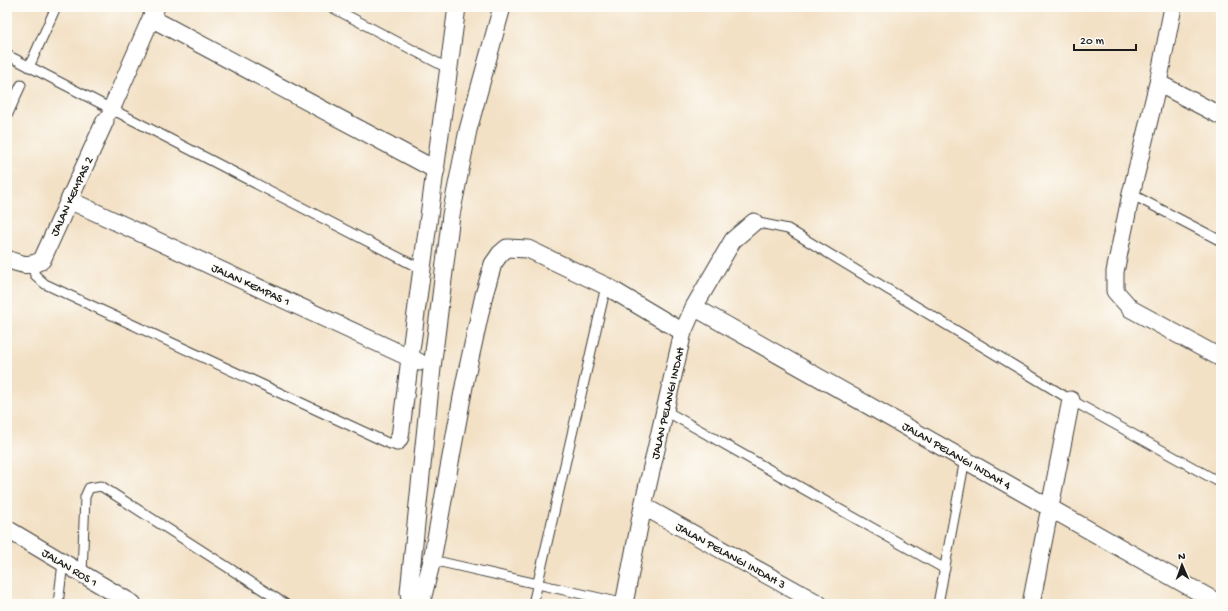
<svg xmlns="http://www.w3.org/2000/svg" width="1228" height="611" viewBox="0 0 1228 611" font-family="'Gochi Hand',sans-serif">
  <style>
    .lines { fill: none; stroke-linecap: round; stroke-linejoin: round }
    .lane-casing { stroke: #3c3a36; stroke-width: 11 }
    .street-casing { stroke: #3c3a36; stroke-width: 19 }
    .lane { stroke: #fff; stroke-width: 9 }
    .street { stroke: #fff; stroke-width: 17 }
    .labels { text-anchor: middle; stroke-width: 3.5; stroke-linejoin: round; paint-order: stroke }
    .street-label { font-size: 12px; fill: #1c1c1c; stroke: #fdfcf7 }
  </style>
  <rect width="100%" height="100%" fill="#fdfcf7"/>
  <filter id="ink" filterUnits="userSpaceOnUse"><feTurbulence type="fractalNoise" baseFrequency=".025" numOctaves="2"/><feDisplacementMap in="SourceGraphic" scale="8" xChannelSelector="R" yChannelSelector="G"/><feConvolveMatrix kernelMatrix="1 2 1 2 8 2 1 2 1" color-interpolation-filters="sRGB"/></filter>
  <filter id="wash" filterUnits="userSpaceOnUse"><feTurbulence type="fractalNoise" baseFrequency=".012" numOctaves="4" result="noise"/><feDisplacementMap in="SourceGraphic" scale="16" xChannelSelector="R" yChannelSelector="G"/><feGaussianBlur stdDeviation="0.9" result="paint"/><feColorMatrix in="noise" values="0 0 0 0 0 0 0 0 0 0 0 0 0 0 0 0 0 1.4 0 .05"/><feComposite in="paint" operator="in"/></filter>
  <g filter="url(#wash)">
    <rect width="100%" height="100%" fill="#f3e1c6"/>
  </g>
  <g filter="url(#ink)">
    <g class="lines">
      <g class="lane-casing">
        <path id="lane" d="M331 7 449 69
          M7 55 423 270
          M29 67 56 7
          M7 116 21 85
          M1131 194 1221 241
          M754 222 788 229 1071 400 1221 483
          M32 265 35 275 45 284 390 444 397 442
          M664 410 945 569
          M432 560 626 604
          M82 574 85 497 89 488 101 486 285 604
          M58 604 63 563
          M533 604 606 286
          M938 604 965 459"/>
      </g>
      <g class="street-casing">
        <path id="street" d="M1173 7 1158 83 1131 194 1115 272V291L1131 309 1221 358
          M151 18 436 170
          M1158 83 1221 116
          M111 110 156 7
          M69 200 419 362
          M7 259C20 264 29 268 42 260L105 121
          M694 307 1220 604
          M397 442 400 437 410 358 457 7
          M643 506 819 604
          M7 529 133 604
          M413 604 410 600 409 592 432 368 451 215 468 130 502 7
          M421 604 432 560 465 381 484 295 493 264 500 254 507 248 528 249 606 286 683 332
          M624 604 643 506 683 332 694 307 733 240 754 222
          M1031 604 1071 400"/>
      </g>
      <use href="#lane" class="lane"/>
      <use href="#street" class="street"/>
    </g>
  </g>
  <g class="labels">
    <g class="street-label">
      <text transform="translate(71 196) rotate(-65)" y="4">JALAN KEMPAS 2</text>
      <text transform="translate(251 284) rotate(25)" y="4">JALAN KEMPAS 1</text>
      <text transform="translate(667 403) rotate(-77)" y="4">JALAN PELANGI INDAH</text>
      <text transform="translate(957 455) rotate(30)" y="4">JALAN PELANGI INDAH 4</text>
      <text transform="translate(731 555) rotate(29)" y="4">JALAN PELANGI INDAH 3</text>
      <text transform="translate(70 567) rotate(31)" y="4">JALAN ROS 1</text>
    </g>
  </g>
  <rect width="1228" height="611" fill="none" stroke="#fdfcf7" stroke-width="24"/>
  <g transform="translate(1182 565) rotate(358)" stroke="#fdfcf7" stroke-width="3" paint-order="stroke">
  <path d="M0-3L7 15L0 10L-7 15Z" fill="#1c1c1c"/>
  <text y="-6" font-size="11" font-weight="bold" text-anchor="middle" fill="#1c1c1c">N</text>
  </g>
  <path d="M1074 44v6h62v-6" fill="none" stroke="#1c1c1c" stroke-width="2"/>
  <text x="1080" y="44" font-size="12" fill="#1c1c1c" stroke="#fdfcf7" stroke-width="3" paint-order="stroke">20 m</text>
</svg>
